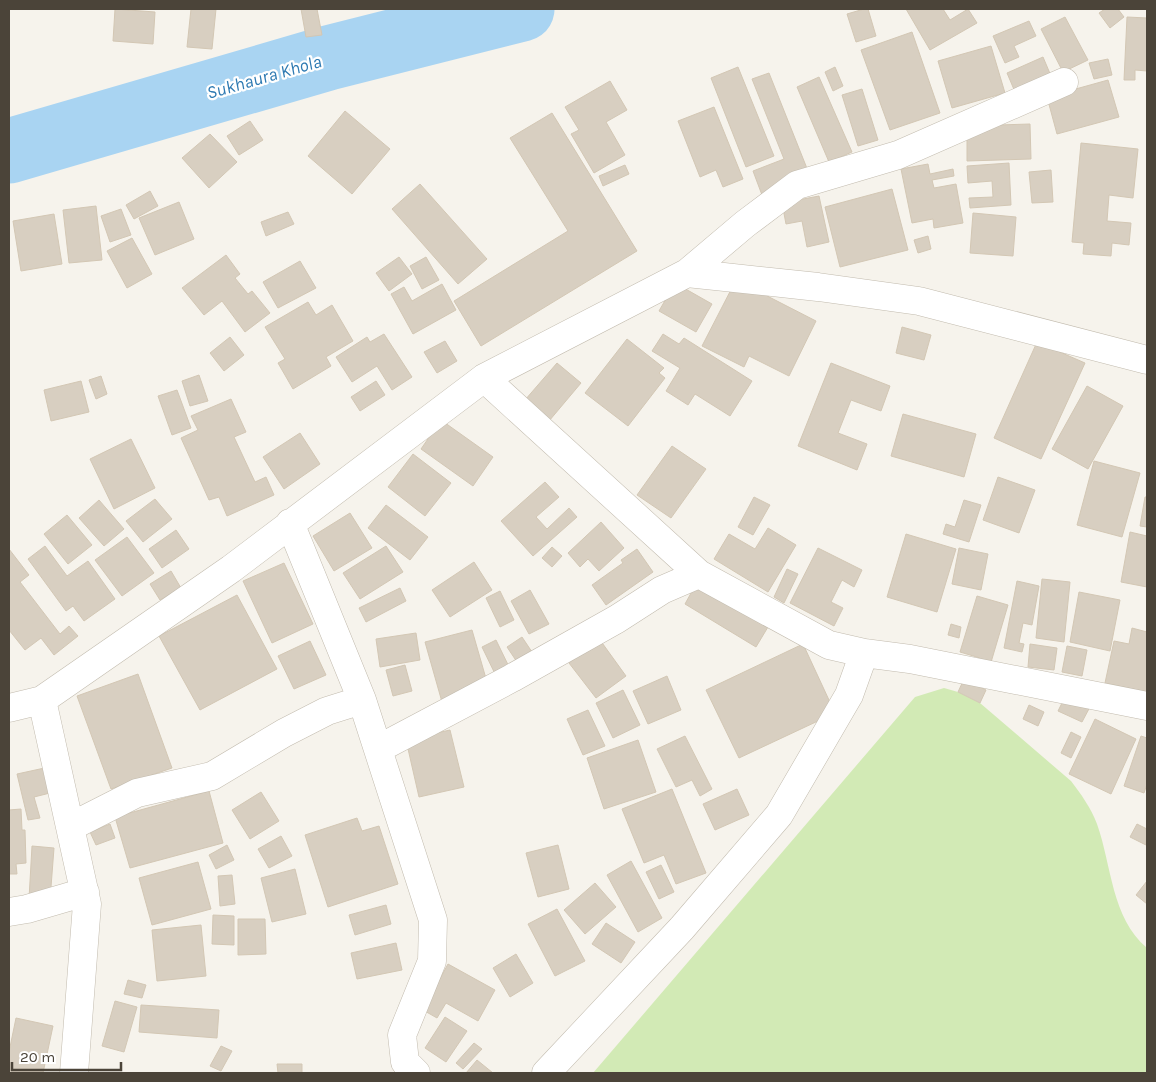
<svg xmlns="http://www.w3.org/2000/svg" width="1156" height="1082" viewBox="0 0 1156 1082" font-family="Karla,sans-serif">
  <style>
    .green { fill: #d2eab5 }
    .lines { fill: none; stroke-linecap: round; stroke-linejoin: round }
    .river { stroke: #a9d4f2; stroke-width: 65 }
    .building { fill: #d8cfc1; stroke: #d3c7b4 }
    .street-casing { stroke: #c2bbae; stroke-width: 29 }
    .street { stroke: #fff; stroke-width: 28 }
    .labels { text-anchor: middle; stroke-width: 4.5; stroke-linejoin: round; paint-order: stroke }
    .water-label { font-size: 18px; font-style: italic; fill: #2e7ab2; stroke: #fff }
  </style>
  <rect width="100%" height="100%" fill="#f6f3ec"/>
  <path class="green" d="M944 688 958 692 980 703 1071 781C1081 794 1091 808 1097 824 1112 866 1111 917 1147 948V1073H593L915 697Z"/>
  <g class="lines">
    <path class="river" d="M9 151 328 58 522 9"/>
  </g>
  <path class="building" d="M115 9 155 12 153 44 113 41Z
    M191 9H216L212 49 187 47Z
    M301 9H317L322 35 306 37Z
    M864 9H868L876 36 856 42 847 14Z
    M906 9H943L950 20 968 9 977 23 930 50Z
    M1105 9H1118L1124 17 1110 28 1099 13Z
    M1065 17 1088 60 1063 72 1041 29Z
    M1127 17 1147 18V71L1135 70V80H1124Z
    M1029 21 1036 36 1014 46 1019 57 1005 63 993 36Z
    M912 32 940 113 890 130 861 50Z
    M991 46 1005 93 952 108 938 61Z
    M1043 57 1054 83 1018 99 1007 73Z
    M1108 59 1112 75 1094 79 1089 63Z
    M738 67 774 156 746 167 711 78Z
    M835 67 843 86 833 91 825 72Z
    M769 73 810 176 762 195 753 171 784 159 752 79Z
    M819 77 852 152 829 162 797 87Z
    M1108 80 1119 117 1057 134 1047 97Z
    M610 81 627 110 606 122 625 155 594 173 571 134 579 130 565 107Z
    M862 89 878 140 858 146 842 95Z
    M714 107 743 179 723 187 716 170 700 177 678 121Z
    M345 111 390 149 352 194 308 156Z
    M552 113 637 251 481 346 454 301 568 231 510 138Z
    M250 121 263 140 239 155 227 136Z
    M1030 124 1031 159 967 161V126Z
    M210 134 237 162 209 188 182 158Z
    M1081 143 1138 149 1133 198 1109 195 1107 221 1131 223 1129 245 1112 243 1111 256 1083 254 1084 243 1072 242Z
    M1009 163 1011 205 970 208 969 198 993 197 992 181 968 183 967 166Z
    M928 164 930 174 953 169 954 176 932 180 934 188 956 184 963 223 934 228 933 219 912 223 901 169Z
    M625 165 629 174 603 186 599 176Z
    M1051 170 1053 202 1032 203 1029 172Z
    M420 184 487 259 458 284 392 209Z
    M892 189 908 250 840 267 825 207Z
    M150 191 158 206 134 219 126 205Z
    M819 196 829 242 807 247 802 221 786 224 782 203Z
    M179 202 194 239 155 255 139 218Z
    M96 206 102 260 69 263 63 210Z
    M121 209 131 235 110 242 101 216Z
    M288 212 294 224 266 236 261 222Z
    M973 213 1016 217 1013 256 970 253Z
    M54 214 62 264 21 271 13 221Z
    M928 236 931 249 918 253 914 240Z
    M132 238 152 274 127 288 107 251Z
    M226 255 240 274 235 278 248 294 252 291 270 313 245 332 222 301 204 315 182 288Z
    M399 257 412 274 389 291 376 273Z
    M426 257 439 280 422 289 410 266Z
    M300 261 316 288 278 308 263 282Z
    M736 280 816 321 789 376 749 356 744 367 702 346Z
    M675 283 712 304 696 332 659 311Z
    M442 284 456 310 413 334 391 294 404 287 412 301Z
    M308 302 316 315 332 305 353 341 326 357 331 366 293 389 278 363 285 359 265 327Z
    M902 327 931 335 924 360 896 353Z
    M384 334 412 377 392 390 377 366 352 382 336 357 367 337 370 342Z
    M663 334 679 344 684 338 752 381 730 416 695 394 688 405 666 391 680 368 652 351Z
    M230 337 244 355 224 371 210 353Z
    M627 339 664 368 659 373 665 378 628 426 585 393Z
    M445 341 457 361 437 373 424 352Z
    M1037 342 1085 363 1041 459 994 438Z
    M557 363 581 383 549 421 525 400Z
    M831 363 890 386 881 411 851 400 838 433 867 444 857 470 798 446Z
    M199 375 208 401 190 406 182 381Z
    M101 376 107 394 96 399 89 380Z
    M81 381 89 412 51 421 44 390Z
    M376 381 385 395 360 411 351 397Z
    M1087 386 1123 406 1088 469 1052 449Z
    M177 390 191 428 172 435 158 396Z
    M231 399 246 432 234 437 255 482 266 477 274 495 227 516 219 497 209 500 181 438 198 430 191 416Z
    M903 414 976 434 964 477 891 456Z
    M441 420 493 457 473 486 421 449Z
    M300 433 320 464 284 489 263 457Z
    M131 439 155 488 114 509 90 459Z
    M672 446 706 469 671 518 637 495Z
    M413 454 451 483 425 516 388 487Z
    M1094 461 1140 473 1122 537 1077 525Z
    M998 477 1035 490 1019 533 983 520Z
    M545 482 559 497 536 517 547 529 569 508 577 517 533 556 501 521Z
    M754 497 770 505 753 535 738 527Z
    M1145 497H1147V527L1140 526Z
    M155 499 172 519 143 542 126 521Z
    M99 500 124 529 104 546 79 518Z
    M964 500 981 505 969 542 943 534 946 524 955 527Z
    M386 505 428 537 410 560 368 528Z
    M350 513 372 548 334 571 313 536Z
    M67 515 92 545 68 564 44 534Z
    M601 522 624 548 599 571 588 559 580 567 568 553Z
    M768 528 796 545 768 592 714 559 729 534 755 549Z
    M176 530 189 549 162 568 149 549Z
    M1130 532 1147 536V587L1121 582Z
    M906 534 956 549 937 612 887 597Z
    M127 537 154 573 122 596 95 560Z
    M45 546 67 576 88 561 115 599 84 621 73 606 66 611 28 559Z
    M386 546 403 572 360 599 343 573Z
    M552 547 562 556 552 567 542 558Z
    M818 548 862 570 854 587 842 580 831 602 843 608 834 626 790 603Z
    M959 548 988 554 981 590 952 584Z
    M9 549 29 575 20 582 60 634 69 626 78 636 54 655 41 638 25 650 9 630Z
    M637 549 653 572 606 605 592 585 623 563 621 560Z
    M474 562 492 590 450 617 432 590Z
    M284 563 313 624 272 643 243 581Z
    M787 569 798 574 784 603 774 597Z
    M171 571 181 588 160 600 150 584Z
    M1042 579 1070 582 1064 642 1036 638Z
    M1017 581 1039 586 1032 625 1023 623 1019 643 1024 644 1022 652 1004 648Z
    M696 584 768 627 756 647 685 604Z
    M400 588 406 601 366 622 359 608Z
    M530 590 549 624 529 634 511 601Z
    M500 591 514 620 500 627 486 598Z
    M1079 592 1120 600 1110 651 1070 642Z
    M237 595 277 669 200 710 159 636Z
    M977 596 1008 605 989 669 977 666 980 658 960 652Z
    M951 624 961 627 959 638 948 635Z
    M1132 628 1147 632V692L1105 683 1114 641 1129 644Z
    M472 630 489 689 442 702 425 642Z
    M416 633 420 660 380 667 376 639Z
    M522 637 536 658 521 668 507 647Z
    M496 640 513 675 499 682 482 647Z
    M600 640 626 676 596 698 569 663Z
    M310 641 326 675 294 689 278 656Z
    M803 644 835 713 739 758 706 690Z
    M1030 644 1057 648 1054 670 1028 667Z
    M1067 646 1087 650 1082 676 1062 672Z
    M405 665 412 691 393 696 386 670Z
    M138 674 172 768 111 789 77 696Z
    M667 676 681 710 648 724 633 691Z
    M964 679 986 690 980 703 958 692Z
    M623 690 640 725 613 738 596 703Z
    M1067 693 1091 705 1082 722 1058 711Z
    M1029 705 1044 712 1038 726 1023 719Z
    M588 710 605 746 583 755 567 719Z
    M1095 719 1136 739 1111 794 1069 774Z
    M450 730 464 787 419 797 406 740Z
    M1071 732 1081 737 1071 758 1061 753Z
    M685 736 712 789 700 796 692 780 676 787 657 749Z
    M1141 736 1147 738V784L1144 793 1124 786Z
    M638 740 656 792 604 809 587 758Z
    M49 767 54 792 34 797 40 818 28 820 17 774Z
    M672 789 706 873 676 884 664 855 644 863 622 809Z
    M737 789 749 815 715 830 703 804Z
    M209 791 223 843 130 868 115 817Z
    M261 792 279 821 250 839 232 810Z
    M21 809 22 830H25L26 863 16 864 17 874H9V810Z
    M357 818 362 831 379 826 398 884 328 907 305 835Z
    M110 824 115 838 96 845 90 832Z
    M1137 824 1147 829 1146 845 1130 837Z
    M281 836 292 856 269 868 258 849Z
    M227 845 234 860 216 869 209 855Z
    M558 845 569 889 538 897 526 853Z
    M32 846 54 848 50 900 29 899Z
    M631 861 662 918 638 932 607 875Z
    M198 862 211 909 152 925 139 878Z
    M661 865 674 892 659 899 646 872Z
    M295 869 306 914 272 922 261 878Z
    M232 875 235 904 220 906 218 876Z
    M1147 881V904L1136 895Z
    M595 883 616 907 585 934 564 910Z
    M386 905 391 924 355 935 349 915Z
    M557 909 585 961 555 976 528 924Z
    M213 915 234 916V945L212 944Z
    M238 919H265L266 954 238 955Z
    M606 923 635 942 621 963 592 944Z
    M201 925 206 976 157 981 152 930Z
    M396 943 402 970 357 979 351 953Z
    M516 954 533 983 510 997 493 968Z
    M448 964 495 990 478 1021 446 1003 437 1018 423 1010Z
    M128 980 146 985 142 998 124 994Z
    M115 1001 137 1007 124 1052 102 1046Z
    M141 1005 219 1010 217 1038 139 1032Z
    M445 1017 467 1031 446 1062 425 1048Z
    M16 1018 53 1026 43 1073H9V1052Z
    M474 1043 482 1049 463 1069 456 1063Z
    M221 1046 232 1051 221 1071 210 1066Z
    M477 1060 493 1073H466Z
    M277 1064H302V1073H278Z"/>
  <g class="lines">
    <g class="street-casing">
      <path id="street" d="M687 273 745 224 797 185 898 155 1064 82
        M484 378 699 574 829 645 864 653 849 695 779 815 682 928 546 1073
        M290 523 362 700
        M864 653 910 659 1147 706
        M42 700 87 904 74 1073
        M9 708 42 700 231 569 484 378 687 273 818 287 919 301 1147 360
        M378 749 512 678 617 619 662 590 699 574
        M70 827 137 793 212 776 284 733 327 711 362 700 433 920 432 961 402 1035 405 1062 416 1073
        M9 912 27 909 85 892"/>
    </g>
    <use href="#street" class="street"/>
  </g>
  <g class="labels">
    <g class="water-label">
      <text transform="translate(264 77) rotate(-16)" y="6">Sukhaura Khola</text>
    </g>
  </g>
  <rect width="1156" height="1082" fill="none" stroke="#4b4439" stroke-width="20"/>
  <path d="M12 1062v8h109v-8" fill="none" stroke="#4b4439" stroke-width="2.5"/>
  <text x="20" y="1062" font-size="15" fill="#4b4439" stroke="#ffffff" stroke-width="4" paint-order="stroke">20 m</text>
</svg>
